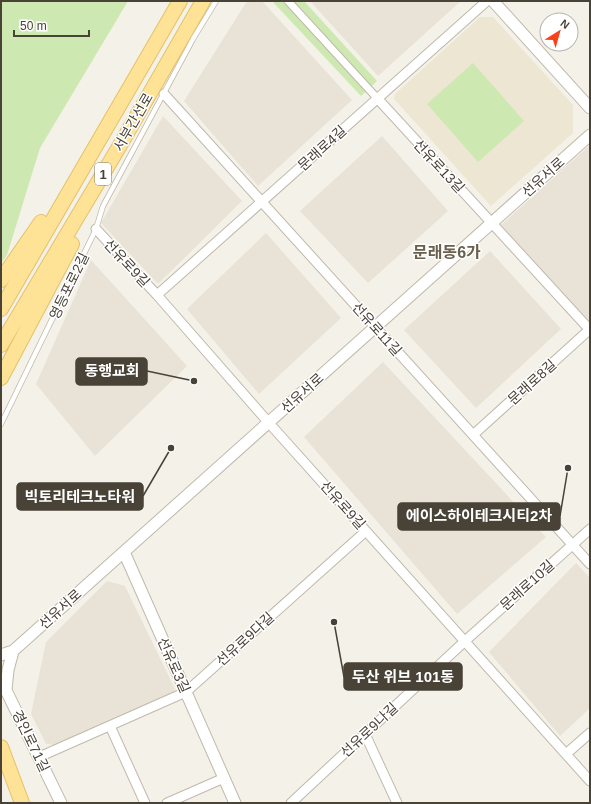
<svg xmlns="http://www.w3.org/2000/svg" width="591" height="804" viewBox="0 0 591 804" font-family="Arial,'Noto Sans KR',sans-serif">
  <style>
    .residential { fill: #e8e3d6 }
    .education { fill: #ede6d2 }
    .green { fill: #cee8b1 }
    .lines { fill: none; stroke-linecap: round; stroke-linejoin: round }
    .service-casing { stroke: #c0b9ab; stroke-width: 6 }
    .pedestrian-casing { stroke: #c0b9ab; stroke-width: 9 }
    .minor-casing { stroke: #c0b9ab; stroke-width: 11 }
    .tertiary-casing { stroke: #c0b9ab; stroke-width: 13 }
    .primary-casing { stroke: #e4c166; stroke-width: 16 }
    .service { stroke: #fff; stroke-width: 4.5 }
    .pedestrian { stroke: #fff; stroke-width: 7 }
    .minor { stroke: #fff; stroke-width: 9 }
    .tertiary { stroke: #fff; stroke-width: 11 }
    .primary { stroke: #fee397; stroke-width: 14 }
    .labels { text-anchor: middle; stroke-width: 3; stroke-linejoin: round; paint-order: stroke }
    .shield { fill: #fff; stroke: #7f7b73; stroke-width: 1 }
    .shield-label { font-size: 13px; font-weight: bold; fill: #484237 }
    .street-label { font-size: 14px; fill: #484237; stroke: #fff }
    .quarter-label { font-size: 16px; font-weight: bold; fill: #6b604e; stroke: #fff }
    .leader { fill: none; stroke: #484237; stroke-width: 1.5 }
    .callout-dot { fill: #484237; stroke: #fff; stroke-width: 1.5 }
    .callout { fill: #484237; stroke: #484237; stroke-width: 1.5 }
    .callout-label { font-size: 15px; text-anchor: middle; font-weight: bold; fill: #fff }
  </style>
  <rect width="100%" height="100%" fill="#f4f1e8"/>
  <path class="residential" d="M247 1H262L352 100 258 186 184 101Z
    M310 1H461L378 76Z
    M163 116 242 201 158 284 101 223Z
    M382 136 448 211 368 283 300 211Z
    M590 145V318L587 321 501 225Z
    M266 233 341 318 259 394 187 309Z
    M490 251 561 329 476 408 404 330Z
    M91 260 187 366 95 456 36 384Z
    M383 362 546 537 457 614 304 437Z
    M576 563 590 578V708L560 736 489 652Z
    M107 581 125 586 175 689 174 694 56 745 46 744 31 714 46 642Z"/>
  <path class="education" d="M480 17H493L573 105V133L491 206 394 99 395 94Z"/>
  <path class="green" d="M1 1H128L40 148 7 255 1 263Z
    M272 1H304L377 81 361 96Z
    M473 63 524 121 478 162 427 104Z"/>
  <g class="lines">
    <g class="service-casing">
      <path id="service" d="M1 424 96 229 103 206 193 39 216 1"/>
    </g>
    <g class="pedestrian-casing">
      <path id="pedestrian" d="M288 1 377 98"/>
    </g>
    <g class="minor-casing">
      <path id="minor" d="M164 94 590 564
        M377 98 590 330
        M96 229 157 295 269 423 590 781
        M157 295 487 1
        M473 435 590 329
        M110 726 145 803
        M365 734 397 803
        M566 754 590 733
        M39 757 186 692 366 531
        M167 803 224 778
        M291 803 465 641 590 529"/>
    </g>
    <g class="tertiary-casing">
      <path id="tertiary" d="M493 1 590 108
        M124 552 235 803
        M1 655 13 651 590 135
        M1 680 61 803
        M6 690 8 670 13 651"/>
    </g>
    <g class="primary-casing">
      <path id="primary" d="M1 280 41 222
        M1 309 180 1
        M1 345 119 147 203 1
        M1 378 72 244
        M1 747 22 803"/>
    </g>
    <use href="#service" class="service"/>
    <use href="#pedestrian" class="pedestrian"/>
    <use href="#minor" class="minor"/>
    <use href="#tertiary" class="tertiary"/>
    <use href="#primary" class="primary"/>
  </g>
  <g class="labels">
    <rect class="shield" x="95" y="163" width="16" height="22" rx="3"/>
    <g class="shield-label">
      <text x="103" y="179">1</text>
    </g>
    <g class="street-label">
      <text transform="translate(133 122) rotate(-60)" y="5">서부간선로</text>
      <text transform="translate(322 148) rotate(-42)" y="5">문래로4길</text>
      <text transform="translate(439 166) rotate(47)" y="5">선유로13길</text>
      <text transform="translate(543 177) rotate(-42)" y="5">선유서로</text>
      <text transform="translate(127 263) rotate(47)" y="5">선유로9길</text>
      <text transform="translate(69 286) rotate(-64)" y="5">영등포로2길</text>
      <text transform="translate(377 329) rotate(48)" y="5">선유로11길</text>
      <text transform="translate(532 382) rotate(-42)" y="5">문래로8길</text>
      <text transform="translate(302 393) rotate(-42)" y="5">선유서로</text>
      <text transform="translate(343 505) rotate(48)" y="5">선유로9길</text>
      <text transform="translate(527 585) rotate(-42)" y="5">문래로10길</text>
      <text transform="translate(60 609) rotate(-42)" y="5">선유서로</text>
      <text transform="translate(245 639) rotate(-42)" y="5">선유로9다길</text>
      <text transform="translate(174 665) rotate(66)" y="5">선유로3길</text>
      <text transform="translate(369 730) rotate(-43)" y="5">선유로9나길</text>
      <text transform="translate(31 741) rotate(64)" y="5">경인로71길</text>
    </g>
    <g class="quarter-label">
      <text x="447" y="258">문래동6가</text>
    </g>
  </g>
  <path class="leader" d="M194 381L147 371M171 448L143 496M568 468L560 516M334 622L344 677"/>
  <g class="callout-dot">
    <circle cx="194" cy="381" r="4"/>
    <circle cx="171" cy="448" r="4"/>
    <circle cx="568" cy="468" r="4"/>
    <circle cx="334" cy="622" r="4"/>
  </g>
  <g class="callout">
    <rect x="76" y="358" width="71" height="27" rx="4"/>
    <rect x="17" y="483" width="126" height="27" rx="4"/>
    <rect x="398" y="503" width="162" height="27" rx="4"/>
    <rect x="344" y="663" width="118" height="27" rx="4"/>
  </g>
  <g class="callout-label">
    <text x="112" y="376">동행교회</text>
    <text x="80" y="502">빅토리테크노타워</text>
    <text x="479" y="521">에이스하이테크시티2차</text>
    <text x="403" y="682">두산 위브 101동</text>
  </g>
  <rect width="591" height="804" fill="none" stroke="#484237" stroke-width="4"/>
  <g transform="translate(559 32) rotate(37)"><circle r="19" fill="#ffffff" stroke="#b6b3af"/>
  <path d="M0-3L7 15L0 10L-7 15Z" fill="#fb4019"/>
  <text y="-6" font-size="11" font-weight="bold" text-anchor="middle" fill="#484237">N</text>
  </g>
  <path d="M14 30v6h75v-6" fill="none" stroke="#484237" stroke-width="2"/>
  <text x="20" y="30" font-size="12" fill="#484237" stroke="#ffffff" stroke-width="3" paint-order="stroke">50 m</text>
</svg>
